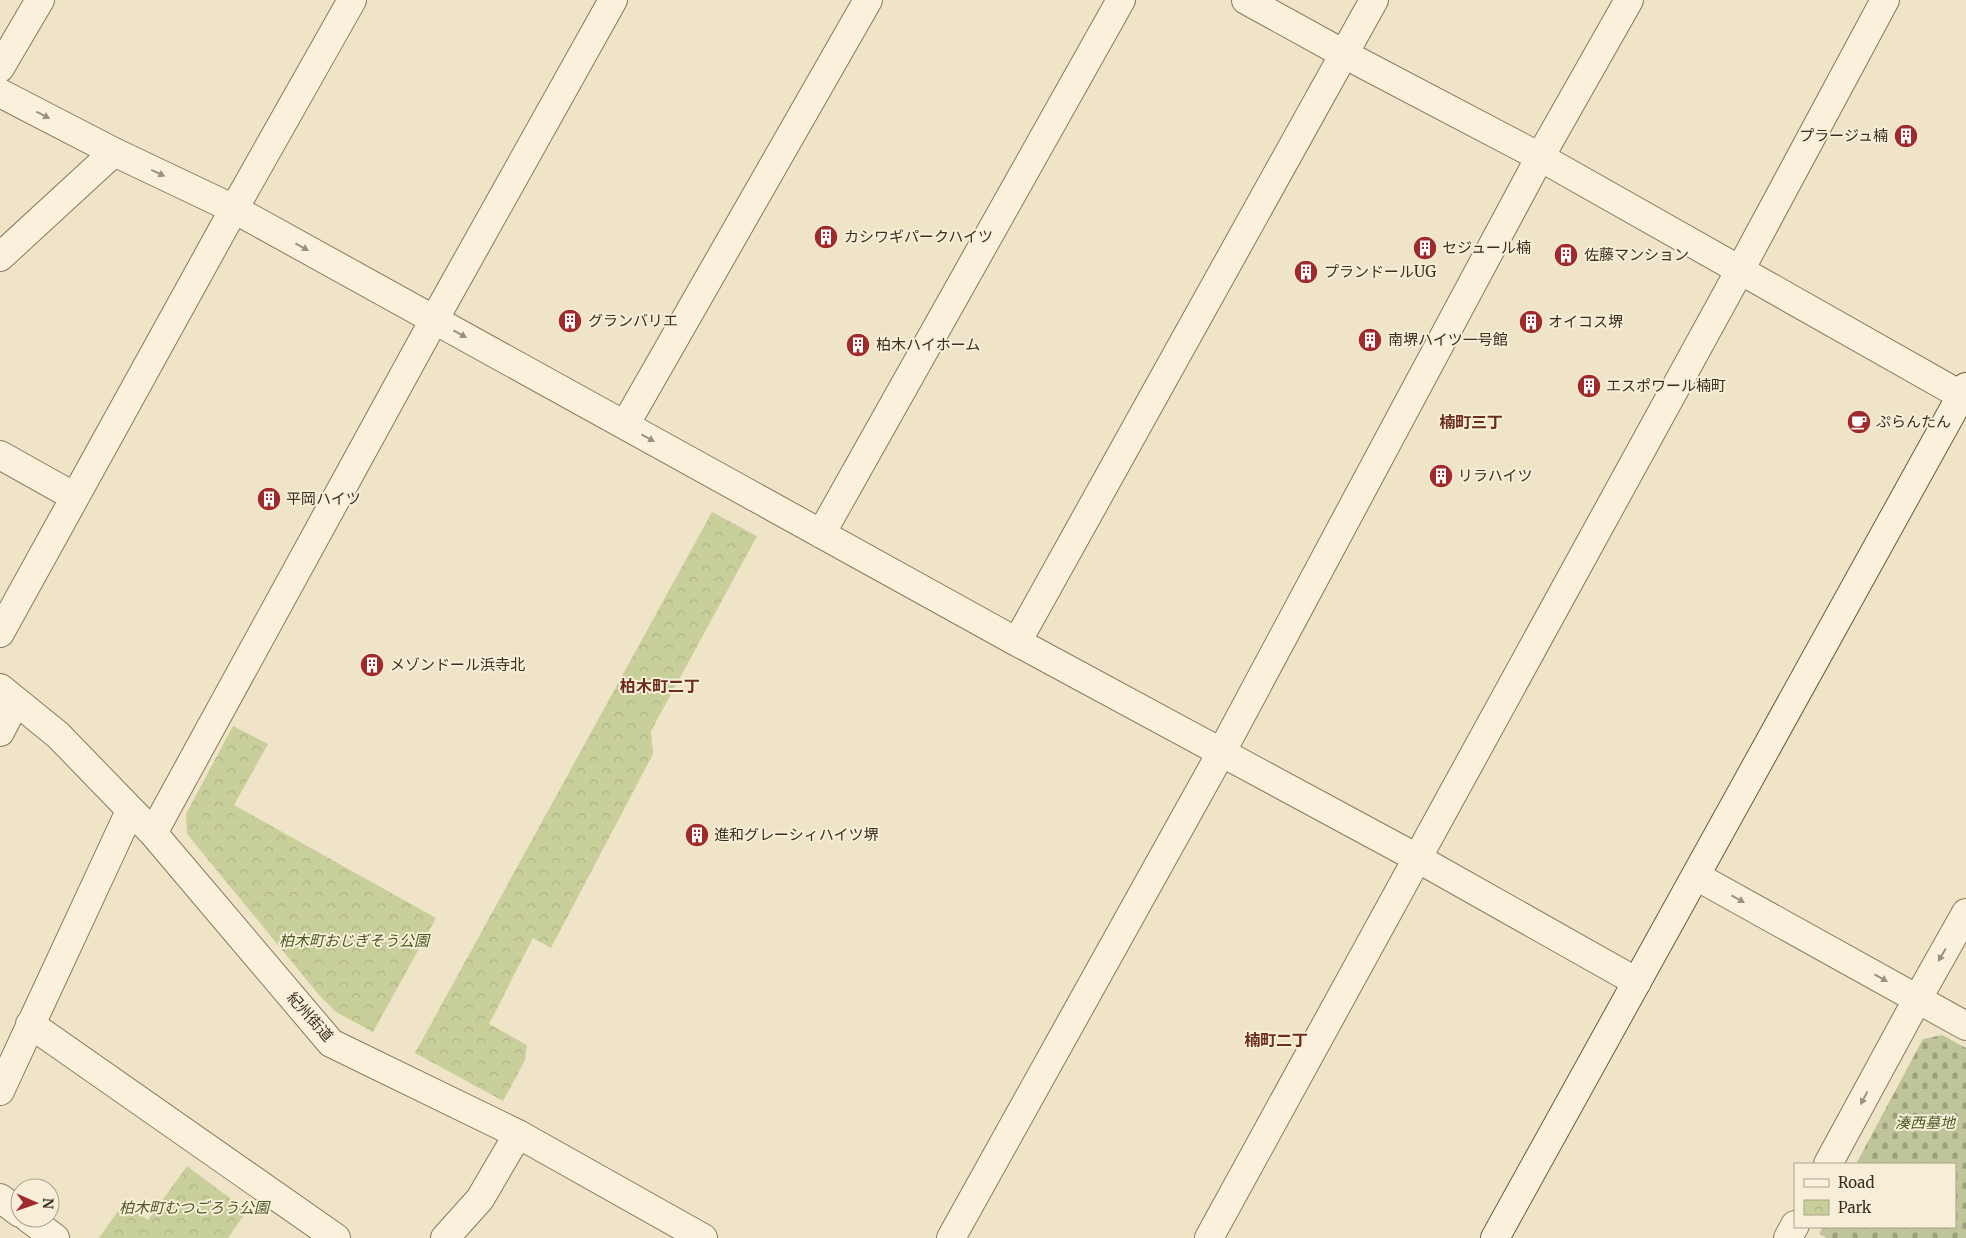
<svg xmlns="http://www.w3.org/2000/svg" width="1966" height="1238" viewBox="0 0 1966 1238" font-family="Merriweather,'Noto Sans JP',serif">
  <style>
    .cemetery { fill: url(#cemetery-stones) }
    .park { fill: url(#park-crowns) }
    .lines { fill: none; stroke-linecap: round; stroke-linejoin: round }
    .street-casing { stroke: #8d765c; stroke-width: 30 }
    .secondary-casing { stroke: #6f573f; stroke-width: 30 }
    .street { stroke: #faf1dc; stroke-width: 28 }
    .secondary { stroke: #faf1dc; stroke-width: 28 }
    .oneway { fill: #9c907e }
    .labels { text-anchor: middle; stroke-width: 4; stroke-linejoin: round; paint-order: stroke }
    .poi-label { font-size: 15px; fill: #3d2e20; stroke: #f7eed8; text-anchor: start }
    .park-label { font-size: 15px; font-style: italic; fill: #4d5a26; stroke: #f7eed8 }
    .street-label { font-size: 15px; fill: #3d2e20; stroke: #f7eed8 }
    .neighbourhood-label { font-size: 16px; font-weight: bold; fill: #6b2e1e; stroke: #f7eed8 }
  </style>
  <defs>
    <pattern id="cemetery-stones" width="16" height="16" patternUnits="userSpaceOnUse" patternTransform="scale(1.25)"><rect width="16" height="16" fill="#bfc49a"/><path d="M2 7V4a2 2 0 0 1 4 0v3zM10 15v-3a2 2 0 0 1 4 0v3z" fill="#9ca07d"/></pattern>
    <pattern id="park-crowns" width="20" height="18" patternUnits="userSpaceOnUse" patternTransform="scale(1.25)"><rect width="20" height="18" fill="#c9cf9b"/><path d="M2 6a3 3 0 1 1 6 0M12 15a3 3 0 1 1 6 0" fill="none" stroke="#aeb285"/></pattern>
  </defs>
  <rect width="100%" height="100%" fill="#f0e4c8"/>
  <path class="cemetery" d="M1942 1035 1966 1048V1238H1827L1819 1234 1823 1227H1955V1164H1856L1923 1039Z"/>
  <path class="park" d="M712 512 757 536 651 731 653 754 551 948 533 938 489 1024 527 1045 525 1060 503 1101 415 1053Z
    M233 726 268 744 234 805 436 918 373 1032 336 1012 319 995 187 834 186 814Z
    M187 1166 247 1211 228 1238H99L123 1204 148 1220Z"/>
  <g class="lines">
    <g class="street-casing">
      <path id="street" d="M1246 0 1344 54 1540 157 1966 398
        M0 68 40 0
        M0 93 114 152 234 209 1017 642 1417 858 1637 982
        M0 257 114 152
        M625 425 868 0
        M0 455 75 497
        M821 534 1121 0
        M0 633 234 209 352 0
        M1017 642 1374 0
        M0 688 58 735 153 833 331 1043 518 1134 703 1238
        M0 732 16 701
        M153 833 434 320 613 0
        M1696 876 1966 1026
        M30 1024 336 1238
        M0 1091 130 811
        M1828 1164 1918 998 1966 913
        M0 1198 20 1213
        M28 1218 55 1238
        M445 1238 480 1199 518 1134
        M951 1238 1221 753 1540 157 1629 0
        M1209 1238 1740 270 1885 0
        M1788 1238 1795 1225"/>
    </g>
    <g class="secondary-casing">
      <path id="secondary" d="M1495 1238 1966 387"/>
    </g>
    <use href="#street" class="street"/>
    <use href="#secondary" class="secondary"/>
  </g>
  <defs><path id="oneway-solid" d="M-6-.8H1V-3.2L6.5 0L1 3.2V.8H-6Z" transform="scale(1.25)"/></defs>
  <g class="oneway">
    <use href="#oneway-solid" transform="translate(43 115) rotate(27)"/>
    <use href="#oneway-solid" transform="translate(158 173) rotate(25)"/>
    <use href="#oneway-solid" transform="translate(302 247) rotate(29)"/>
    <use href="#oneway-solid" transform="translate(460 334) rotate(29)"/>
    <use href="#oneway-solid" transform="translate(648 438) rotate(29)"/>
    <use href="#oneway-solid" transform="translate(1738 899) rotate(29)"/>
    <use href="#oneway-solid" transform="translate(1942 955) rotate(120)"/>
    <use href="#oneway-solid" transform="translate(1881 978) rotate(29)"/>
    <use href="#oneway-solid" transform="translate(1864 1098) rotate(118)"/>
  </g>
  <defs>
    <g id="building-disc" transform="scale(1.25)"><circle r="9.5" fill="#9e2a2b" stroke="#f7eed8"/><path d="M-4-6H4V6H1V3H-1V6H-4ZM-2.5-4.3h1.7v1.8h-1.7ZM.8-4.3h1.7v1.8H.8ZM-2.5-1h1.7V.8h-1.7ZM.8-1h1.7V.8H.8Z" fill="#fff"/></g>
    <g id="cafe-disc" transform="scale(1.25)"><circle r="9.5" fill="#9e2a2b" stroke="#f7eed8"/><path d="M-5.5-4.5H6V0H3Q3 3.5 0 3.5H-2.5Q-5.5 3.5-5.5 0ZM3-3.2v2h1.7v-2ZM-6 4.5H4V6H-6Z" fill="#fff"/></g>
  </defs>
  <g fill-rule="evenodd">
    <use href="#building-disc" x="1906" y="136"/>
    <use href="#building-disc" x="826" y="237"/>
    <use href="#building-disc" x="1425" y="248"/>
    <use href="#building-disc" x="1566" y="255"/>
    <use href="#building-disc" x="1306" y="272"/>
    <use href="#building-disc" x="570" y="321"/>
    <use href="#building-disc" x="1531" y="322"/>
    <use href="#building-disc" x="1370" y="340"/>
    <use href="#building-disc" x="858" y="345"/>
    <use href="#building-disc" x="1589" y="386"/>
    <use href="#cafe-disc" x="1859" y="422"/>
    <use href="#building-disc" x="1441" y="476"/>
    <use href="#building-disc" x="269" y="499"/>
    <use href="#building-disc" x="372" y="665"/>
    <use href="#building-disc" x="697" y="835"/>
  </g>
  <g class="labels">
    <g class="poi-label">
      <text x="1888" y="141" text-anchor="end">プラージュ楠</text>
      <text x="844" y="242">カシワギパークハイツ</text>
      <text x="1442" y="253">セジュール楠</text>
      <text x="1584" y="260">佐藤マンション</text>
      <text x="1324" y="277">プランドールUG</text>
      <text x="588" y="326">グランバリエ</text>
      <text x="1548" y="327">オイコス堺</text>
      <text x="1388" y="345">南堺ハイツ一号館</text>
      <text x="876" y="350">柏木ハイホーム</text>
      <text x="1606" y="391">エスポワール楠町</text>
      <text x="1876" y="427">ぷらんたん</text>
      <text x="1458" y="481">リラハイツ</text>
      <text x="286" y="504">平岡ハイツ</text>
      <text x="390" y="670">メゾンドール浜寺北</text>
      <text x="714" y="840">進和グレーシィハイツ堺</text>
    </g>
    <g class="park-label">
      <text x="354" y="946">柏木町おじぎそう公園</text>
      <text x="1925" y="1128">湊西墓地</text>
      <text x="194" y="1213">柏木町むつごろう公園</text>
    </g>
    <g class="street-label">
      <text transform="translate(310 1017) rotate(48)" y="5">紀州街道</text>
    </g>
    <g class="neighbourhood-label">
      <text x="1471" y="428">楠町三丁</text>
      <text x="660" y="692">柏木町二丁</text>
      <text x="1276" y="1046">楠町二丁</text>
    </g>
  </g>
  <rect x="1794" y="1163" width="162" height="65" fill="#f7eed8" stroke="#ada18e"/>
  <rect x="1804" y="1179" width="25" height="8" fill="#faf1dc" stroke="#ada18e"/>
  <text x="1838" y="1188" font-size="15" fill="#3d2e20">Road</text>
  <rect x="1804" y="1200" width="25" height="15" fill="url(#park-crowns)" stroke="#ada18e"/>
  <text x="1838" y="1213" font-size="15" fill="#3d2e20">Park</text>
  <g transform="translate(35 1203) rotate(92)"><circle r="24" fill="#f7eed8" stroke="#ada18e"/>
  <path d="M0-4L9 19L0 12L-9 19Z" fill="#9e2a2b"/>
  <text y="-8" font-size="14" font-weight="bold" text-anchor="middle" fill="#3d2e20">N</text>
  </g>
</svg>
